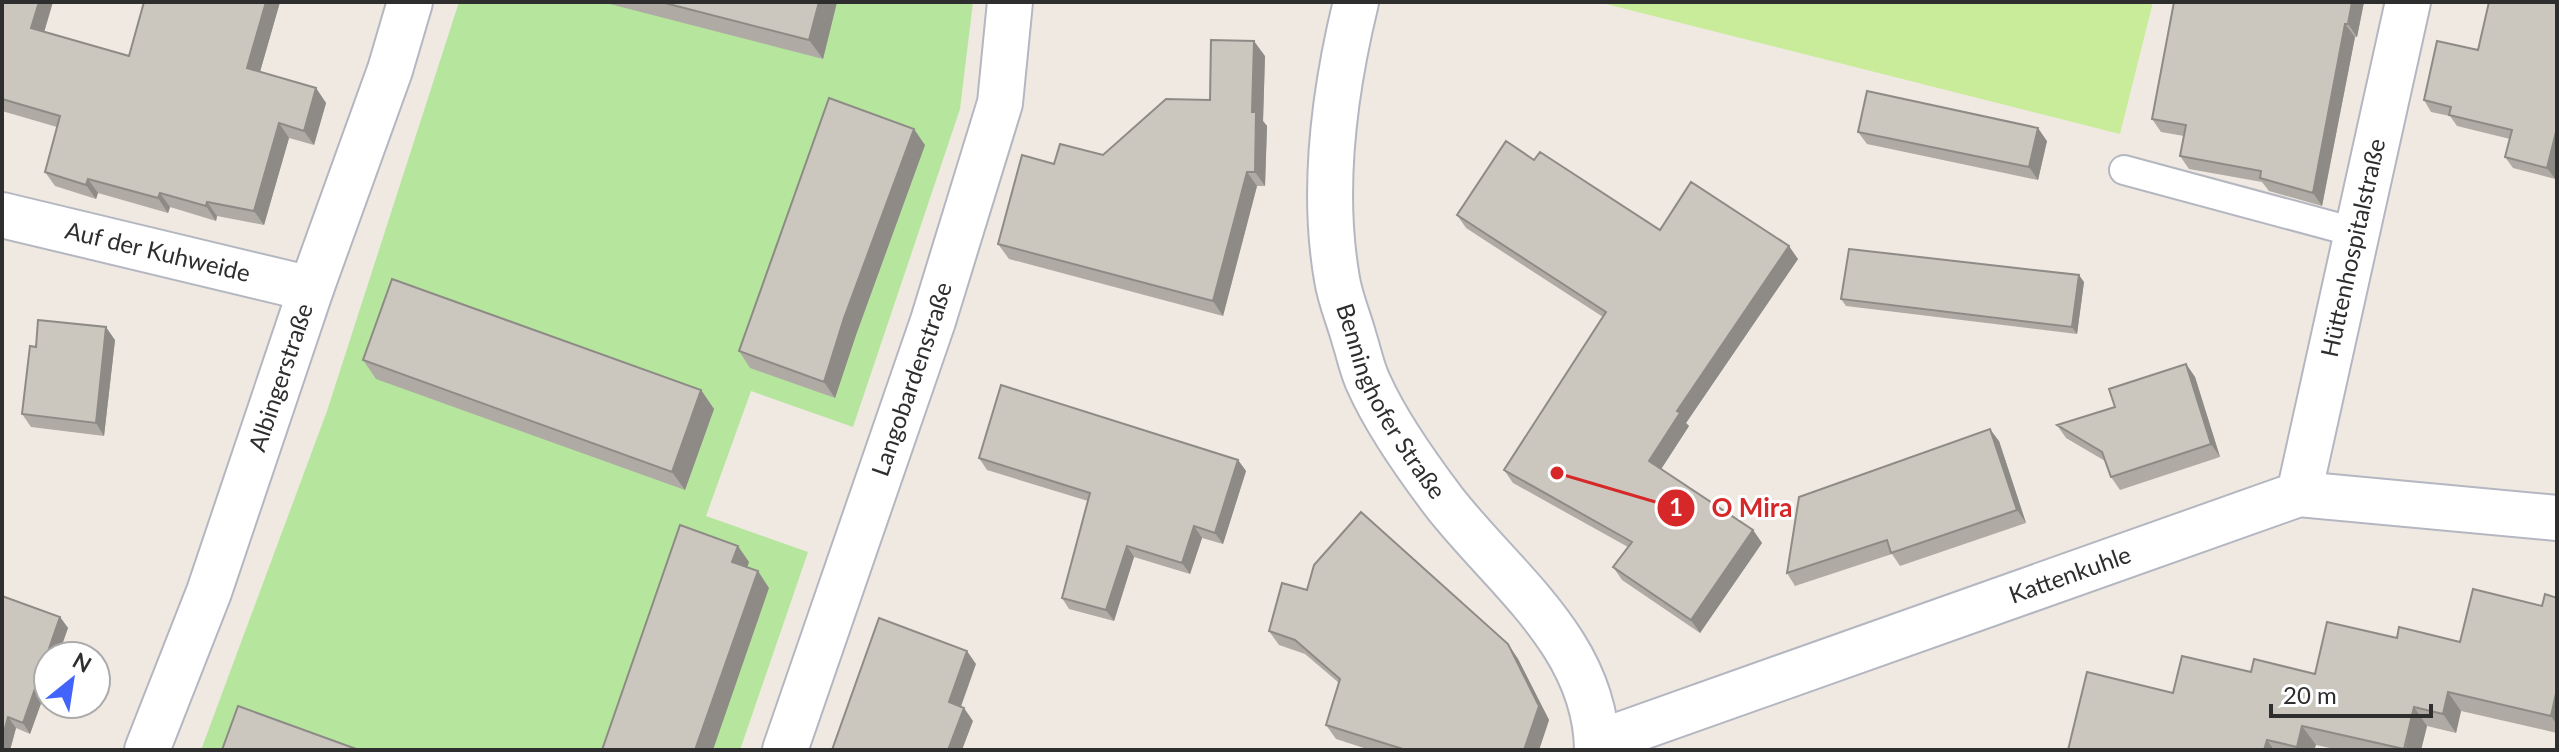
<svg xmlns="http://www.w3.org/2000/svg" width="2559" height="752" viewBox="0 0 2559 752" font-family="Lato,sans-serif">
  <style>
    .grass { fill: #b6e59e }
    .pitch { fill: #c9ec9a }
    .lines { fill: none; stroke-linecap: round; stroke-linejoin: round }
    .service-casing { stroke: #b4b7c1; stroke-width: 32 }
    .minor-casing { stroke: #b4b7c1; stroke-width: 48 }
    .secondary-casing { stroke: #b4b7c1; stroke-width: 48 }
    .service { stroke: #fff; stroke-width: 28 }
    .minor { stroke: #fff; stroke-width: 44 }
    .secondary { stroke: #fff; stroke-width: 44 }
    .wall { fill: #afaba4 }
    .shaded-wall { fill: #8e8b86 }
    .building { fill: #cbc7bf; stroke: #8e8b86; stroke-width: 2 }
    .labels { text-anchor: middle; stroke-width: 6; stroke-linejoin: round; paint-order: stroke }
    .street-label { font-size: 24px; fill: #2e2e2e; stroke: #fff }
    .leader { fill: none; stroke: #d62828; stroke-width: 3 }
    .callout-dot { fill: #d62828; stroke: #fff; stroke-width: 3 }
    .mark-label { font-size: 24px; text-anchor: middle; font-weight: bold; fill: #fff }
    .callout-label { font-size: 26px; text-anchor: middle; font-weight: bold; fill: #d62828; stroke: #fff; stroke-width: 6; stroke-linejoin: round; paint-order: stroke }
  </style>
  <rect width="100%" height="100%" fill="#efe9e1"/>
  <path class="grass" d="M459 2H973L960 109 853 427 751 391 706 516 808 552 740 750H201L327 411Z"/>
  <path class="pitch" d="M1598 2H2153L2120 134Z"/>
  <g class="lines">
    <g class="service-casing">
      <path id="service" d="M2124 170 2358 233"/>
    </g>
    <g class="minor-casing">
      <g id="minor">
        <path id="s1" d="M2 215 311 289"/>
        <path id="s2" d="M2299 494 2408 2"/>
        <path id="s3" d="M1597 743 2299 494 2557 518"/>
        <path id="s4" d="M147 750 209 592 311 289 390 70 410 2"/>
        <path id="s5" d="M785 750 933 321 1000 103 1010 2"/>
      </g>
    </g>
    <g class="secondary-casing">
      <g id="secondary">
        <path id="s6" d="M1356 2C1334 92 1321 188 1337 279 1340 299 1349 319 1354 338 1359 353 1362 370 1369 384 1386 422 1419 469 1444 502 1503 578 1596 644 1597 750"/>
      </g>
    </g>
    <use href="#service" class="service"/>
    <use href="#minor" class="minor"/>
    <use href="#secondary" class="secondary"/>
  </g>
  <path class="wall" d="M2 2 44 32 129 56 280 2 260 72 316 88 326 103 314 145 289 138 264 225 217 216 216 221 170 207 168 213 98 193 96 199 55 186 45 172 57 127 2 111Z
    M602 2H837L823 59Z
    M2174 2H2364L2357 37H2355L2322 206 2269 191 2262 182 2189 169 2180 156 2184 136 2161 132 2152 119Z
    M2478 50 2555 179 2513 168 2505 157 2510 139 2457 126 2450 116 2431 112 2424 100Z
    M1265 56 1263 121 1267 126 1265 186H1257L1223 316 1009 259 998 244 1054 164 1103 155 1210 100Z
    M1858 132 2047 141 2038 180 1867 144Z
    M925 145 856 335 835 398 750 368 739 351Z
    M1534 160 1660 230 1798 259 1686 423 1689 426 1661 469 1753 530 1762 543 1700 633 1622 580 1613 567 1628 547 1513 483 1504 470 1603 317 1466 228 1457 215Z
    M2084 282 2077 334 1846 306 1841 299Z
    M115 340 104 436 31 427 22 414 36 347Z
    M363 360 701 390 714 409 685 490 376 379Z
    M2186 364 2195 377 2220 457 2120 490 2111 477 2105 461 2066 438 2057 425 2115 407Z
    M1999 441 2026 523 1900 566 1892 554 1795 586 1787 573Z
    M979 458 1238 460 1246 471 1223 544 1202 538 1190 574 1134 557 1114 621 1069 609 1062 598 1088 501 987 470Z
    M2 596 60 617 68 628 58 656H48V684L30 734 16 728 10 750H2Z
    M2557 598V733L2461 711 2456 733 2427 726 2421 750H2339L2316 745 2314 750H2068L2173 693 2251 672 2315 674 2397 638 2460 642 2542 606Z
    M1269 631 1508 644 1518 659 1549 720 1539 750H1370L1336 739 1326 725 1339 683 1305 654 1279 645Z"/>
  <path class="shaded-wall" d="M39 2H53L41 43 31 28Z
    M266 2H280L257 82 247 68Z
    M819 2H837L823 59 809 40Z
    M2352 2H2364L2357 37 2348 24Z
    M2345 24 2355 37 2322 206 2313 193Z
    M1254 41 1265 56 1263 121 1267 126 1265 186 1255 172 1252 112Z
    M316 88 326 103 314 145 304 131Z
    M279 123 289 138 264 225 254 211Z
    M2038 128 2047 141 2038 180 2029 167Z
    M2557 128V172L2555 179 2547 168Z
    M914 129 925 145 856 335 835 398 824 382 844 318Z
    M1247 172 1257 186 1223 316 1213 301Z
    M88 179 98 193 96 199 86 185Z
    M160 193 170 207 168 213 158 198Z
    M207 202 217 216 216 221 206 206Z
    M1789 246 1798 259 1686 423 1689 426 1658 474 1649 461 1677 411Z
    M2079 275 2084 282 2077 334 2072 327Z
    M106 327 115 340 104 436 96 423Z
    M2186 364 2195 377 2220 457 2211 444Z
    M701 390 714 409 685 490 672 472Z
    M1990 429 1999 441 2026 523 2017 510Z
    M1238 460 1246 471 1223 544 1215 533Z
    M1194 526 1202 538 1190 574 1182 563Z
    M1753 530 1762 543 1700 633 1691 620Z
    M738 546 749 562 744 578 732 562Z
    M1127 546 1134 557 1114 621 1106 610Z
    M758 571 769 588 713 750H695Z
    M60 617 68 628 58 656H48V684L30 734 23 723Z
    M1508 644 1518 659 1549 720 1539 750H1524Z
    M967 651 976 664 958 715 949 702Z
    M2557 689V725L2551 716Z
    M2448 692 2461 711 2456 733 2443 714Z
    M2414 707 2427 726 2421 750H2405Z
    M964 708 973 721 962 750H948Z
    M8 717 16 728 10 750H2V739Z
    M2302 726 2316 745 2314 750H2299L2297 747Z
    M2267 740 2274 750H2264Z"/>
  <path class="building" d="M2 2H39L31 28 129 56 144 2H266L247 68 316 88 304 131 279 123 254 211 207 202 206 206 160 193 158 198 88 179 86 185 45 172 60 116 2 99Z
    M661 2H819L809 40Z
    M2174 2H2352L2348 24H2345L2313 193 2260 178 2261 171 2180 156 2186 125 2152 119Z
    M2489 2H2557V128L2547 168 2505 157 2512 130 2449 115 2451 107 2424 100 2437 41 2478 50Z
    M1211 40 1254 41 1252 112H1256L1255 172H1247L1213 301 998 244 1022 155 1054 164 1060 144 1103 155 1166 99 1210 100Z
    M1867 91 2038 128 2029 167 1858 132Z
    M829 98 914 129 844 318 824 382 739 351Z
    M1506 141 1534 160 1540 152 1660 230 1691 182 1789 246 1677 411 1680 413 1649 461 1753 530 1691 620 1613 567 1632 542 1504 470 1606 312 1457 215Z
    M1849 249 2079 275 2072 327 1841 299Z
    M392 279 701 390 672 472 363 360Z
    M38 320 106 327 96 423 22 414 30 346 36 347Z
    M2186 364 2211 444 2111 477 2102 452 2057 425 2115 407 2109 389Z
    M1001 385 1238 460 1215 533 1194 526 1182 563 1127 546 1106 610 1062 598 1090 493 979 458Z
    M1990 429 2017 510 1891 553 1887 540 1787 573 1799 497Z
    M1361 512 1508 644 1539 706 1524 750H1406L1326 725 1340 679 1295 640 1269 631 1282 583 1307 590 1314 565Z
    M680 525 738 546 732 562 758 571 695 750H602Z
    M2473 589 2542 606 2545 594 2557 598V689L2551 716 2448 692 2443 714 2414 707 2404 749 2302 726 2297 747 2267 740 2264 750H2068L2087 672 2173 693 2182 656 2251 672 2254 659 2315 674 2327 622 2397 638 2399 627 2460 642Z
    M2 596 60 617 23 723 8 717 2 739Z
    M879 618 967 651 949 702 964 708 948 750H832Z
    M238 706 359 750H222Z"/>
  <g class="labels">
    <g class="street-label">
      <text dy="8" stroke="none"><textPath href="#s2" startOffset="252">Hüttenhospitalstraße</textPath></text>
      <text dy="8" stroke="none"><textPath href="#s1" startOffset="160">Auf der Kuhweide</textPath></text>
      <text dy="8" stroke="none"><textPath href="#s4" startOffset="396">Albingerstraße</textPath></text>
      <text dy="8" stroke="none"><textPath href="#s5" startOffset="392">Langobardenstraße</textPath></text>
      <text dy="8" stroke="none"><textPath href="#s6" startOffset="414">Benninghofer Straße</textPath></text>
      <text dy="8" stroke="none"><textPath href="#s3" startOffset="502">Kattenkuhle</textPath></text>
    </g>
  </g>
  <path class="leader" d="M1557 473L1676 508"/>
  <g class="callout-dot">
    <circle cx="1557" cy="473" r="8"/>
    <circle cx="1676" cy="508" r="20"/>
  </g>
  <g class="mark-label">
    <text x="1676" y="516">1</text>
  </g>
  <g class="callout-label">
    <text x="1752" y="517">O Mira</text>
  </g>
  <rect width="2559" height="752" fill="none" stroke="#2e2e2e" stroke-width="8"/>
  <g transform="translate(72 680) rotate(30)"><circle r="38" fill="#ffffff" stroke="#ababab" stroke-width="2"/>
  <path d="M0-6L14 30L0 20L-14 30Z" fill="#4264fb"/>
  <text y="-12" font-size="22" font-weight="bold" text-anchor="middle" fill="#2e2e2e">N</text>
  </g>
  <path d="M2271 704v12h160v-12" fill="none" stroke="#2e2e2e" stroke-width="4"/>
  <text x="2283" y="704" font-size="24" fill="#2e2e2e" stroke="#ffffff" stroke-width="6" paint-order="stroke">20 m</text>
</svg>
